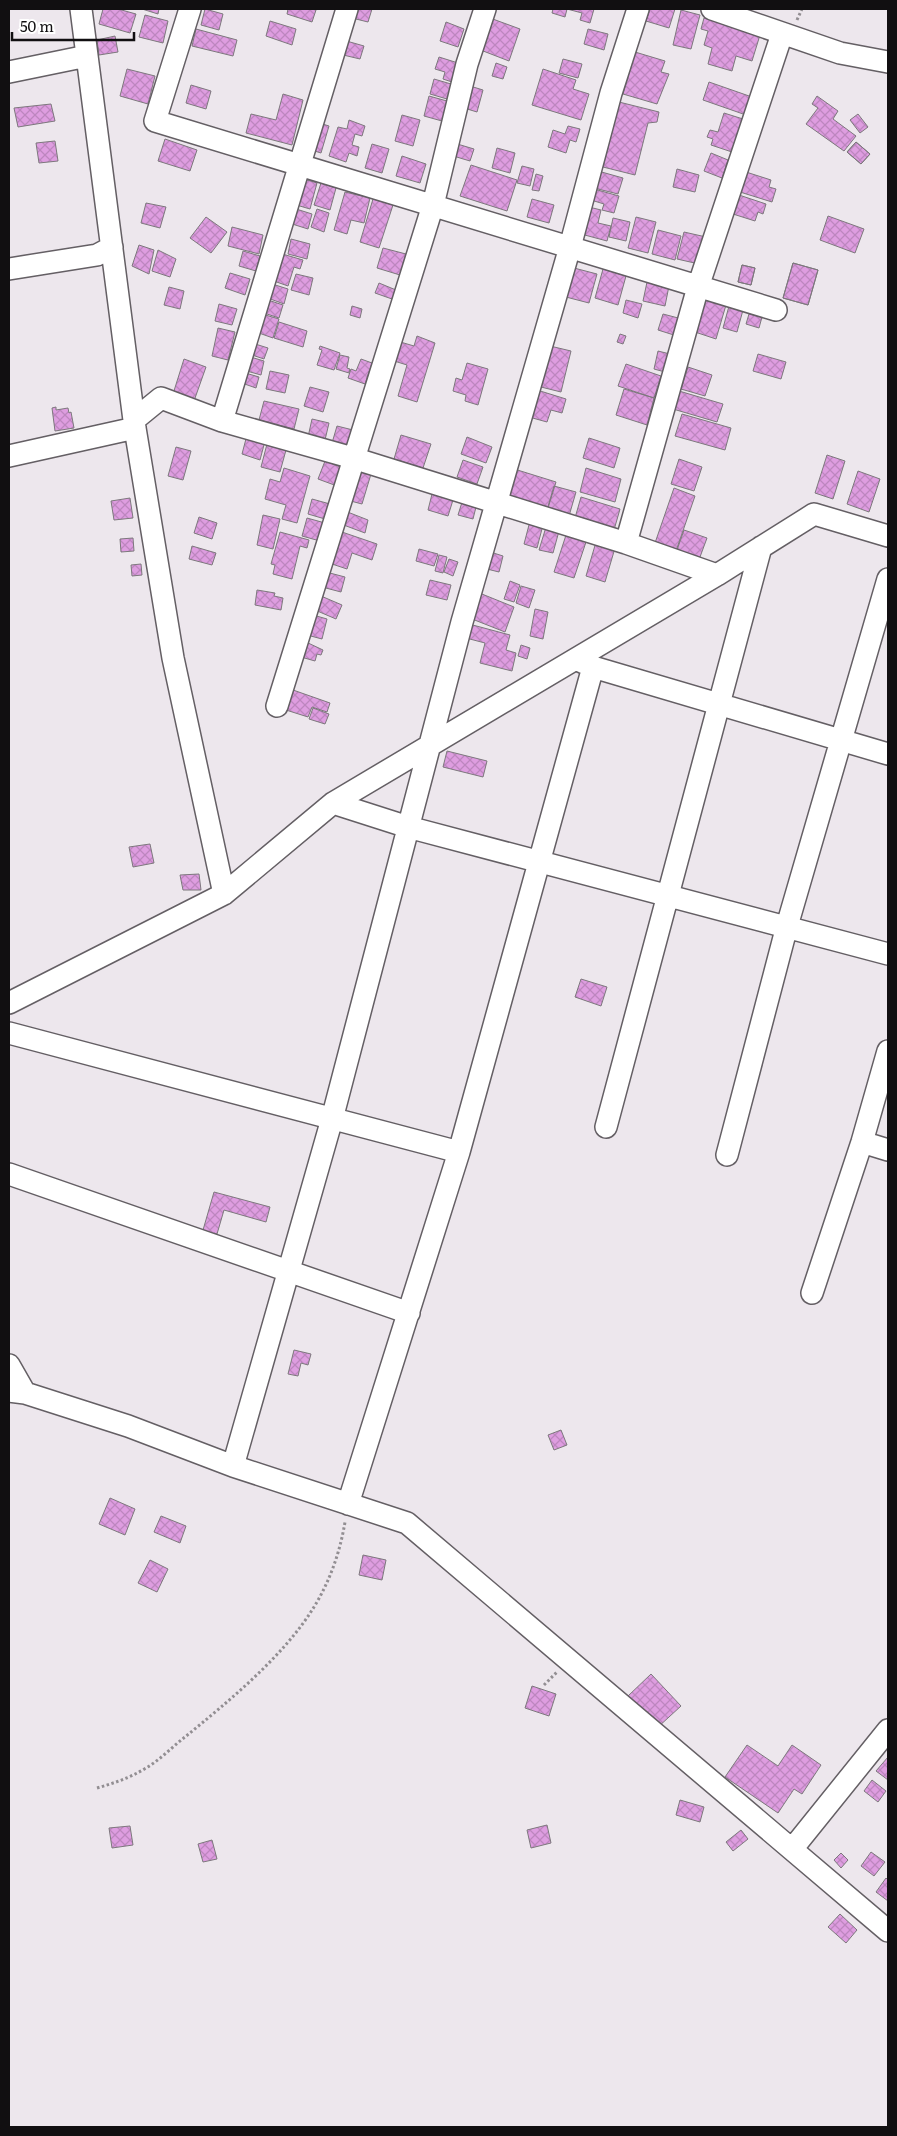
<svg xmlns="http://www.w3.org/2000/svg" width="897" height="2136" viewBox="0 0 897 2136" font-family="Literata,serif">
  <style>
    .building { fill: url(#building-cross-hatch); stroke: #7d787d }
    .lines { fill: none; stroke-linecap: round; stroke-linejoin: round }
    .minor-casing { stroke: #645f64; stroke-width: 24 }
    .path { stroke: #928e92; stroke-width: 3; stroke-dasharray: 2.5 2.5; stroke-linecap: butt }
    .minor { stroke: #fff; stroke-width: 21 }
  </style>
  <defs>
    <pattern id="building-cross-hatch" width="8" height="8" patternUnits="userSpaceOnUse" patternTransform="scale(1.25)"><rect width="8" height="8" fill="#de9de0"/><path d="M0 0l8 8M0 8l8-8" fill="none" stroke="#bd86bf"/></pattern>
  </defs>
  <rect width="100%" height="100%" fill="#ede7ed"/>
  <path class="building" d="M103 9H118L136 14 130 33 99 24Z
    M142 9H159L158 14Z
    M205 9 223 14 219 30 201 25Z
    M288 9H311L316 10 312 22 287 14Z
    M350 9H372L368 22 348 17Z
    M553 9H594L590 23 580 20 582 13 567 9 565 17 552 13Z
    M650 9H675L669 28 646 21Z
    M681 10 700 15 691 49 673 45Z
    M145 15 168 21 163 43 139 37Z
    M490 18 520 29 509 61 478 49Z
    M704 18 760 35 752 61 736 56 732 71 708 64 712 48 704 45 708 31 701 29Z
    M270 21 296 29 292 45 266 36Z
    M446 22 464 29 458 47 440 41Z
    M196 29 237 40 233 56 192 46Z
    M588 29 608 34 604 50 584 44Z
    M115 36 118 52 99 55 97 40Z
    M343 40 364 46 360 59 339 54Z
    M635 52 665 61 661 72 669 74 657 104 623 94Z
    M439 57 458 63 452 82 443 79 445 72 435 69Z
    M563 59 582 64 578 78 559 73Z
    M496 63 507 67 503 79 492 76Z
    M127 69 155 76 148 104 120 96Z
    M543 69 576 80 573 89 589 94 581 120 532 105Z
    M434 79 451 84 447 99 430 94Z
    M709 82 752 97 746 115 703 100Z
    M191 85 211 91 206 109 186 103Z
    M470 86 483 90 477 112 464 108Z
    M283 94 303 100 292 145 246 133 251 114 276 120Z
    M429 96 447 101 442 121 424 116Z
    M817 96 838 111 833 119 856 136 844 151 806 124 818 108 812 104Z
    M619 102 659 112 657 122 648 123 635 175 603 167Z
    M51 104 55 121 18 127 14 108Z
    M724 113 743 119 732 152 711 145 713 139 707 137 710 130 718 132Z
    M858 114 868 127 860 133 850 120Z
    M402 115 420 120 413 146 395 141Z
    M349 120 365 126 362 136 355 134 352 145 359 147 357 156 349 153 346 162 329 156 338 127 347 129Z
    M316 122 329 126 321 153 308 149Z
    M568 126 580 129 576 142 570 140 566 153 548 147 553 130 565 134Z
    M165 139 197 150 190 171 158 161Z
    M55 141 58 161 39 163 36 143Z
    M856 142 870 154 861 164 847 152Z
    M856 142 870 154 861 164 847 152Z
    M454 143 474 149 470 161 450 155Z
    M372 144 389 149 382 173 365 168Z
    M497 148 515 153 510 173 492 168Z
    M711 153 728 160 722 178 704 171Z
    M402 156 426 164 420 183 396 176Z
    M471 165 517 180 507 211 460 196Z
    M522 166 534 169 530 186 517 183Z
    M677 169 699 175 695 192 673 187Z
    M598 171 623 178 618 194 594 188Z
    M746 172 771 180 769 187 776 189 772 202 740 192Z
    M536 174 543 176 539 191 532 190Z
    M301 178 317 183 310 209 293 204Z
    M321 183 336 188 330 210 314 205Z
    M594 189 619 196 614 213 602 210 604 204 591 200Z
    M345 192 370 198 364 223 351 220 347 234 334 230Z
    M739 195 766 204 763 214 758 212 755 221 733 214Z
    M373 199 393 205 379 248 360 242Z
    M532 199 554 205 549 223 527 217Z
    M146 203 166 207 160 228 141 223Z
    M589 207 601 210 598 223 611 226 607 241 581 234Z
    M293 208 312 214 308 229 289 223Z
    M317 209 329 213 324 232 311 227Z
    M828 216 864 229 855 253 820 240Z
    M206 217 227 232 211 253 190 238Z
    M636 217 656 222 648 253 628 248Z
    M613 218 630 222 626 241 609 237Z
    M232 227 263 235 259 254 228 246Z
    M658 230 681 236 675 260 652 254Z
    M684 232 706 237 699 264 677 259Z
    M291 239 310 244 307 259 288 254Z
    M139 245 154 250 149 274 132 266Z
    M383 248 406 254 400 275 377 268Z
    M158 250 176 259 170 277 152 271Z
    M243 251 260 256 256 271 239 266Z
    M279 253 303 260 300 269 294 267 288 286 271 280Z
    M793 263 818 270 808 305 783 298Z
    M793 263 818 270 808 305 783 298Z
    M742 265 755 268 751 285 738 282Z
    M742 265 755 268 751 285 738 282Z
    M574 268 597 274 589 303 566 297Z
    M603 269 626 276 618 305 595 298Z
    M230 273 250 279 245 295 225 288Z
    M296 274 313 278 309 295 291 290Z
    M647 282 669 286 665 306 643 301Z
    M269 283 288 289 284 304 265 297Z
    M379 283 396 290 392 299 375 293Z
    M169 287 184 291 180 309 164 305Z
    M702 298 726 305 716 339 692 331Z
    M265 299 283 305 279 318 261 312Z
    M626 300 642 304 638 318 623 313Z
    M219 304 237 309 232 325 215 321Z
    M352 306 362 309 360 318 350 315Z
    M729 306 743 310 737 332 723 328Z
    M262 314 279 319 273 338 256 332Z
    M663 314 682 319 677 336 658 330Z
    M749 314 762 317 759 328 746 324Z
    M279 322 307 331 303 347 274 338Z
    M218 328 235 332 228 360 212 356Z
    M620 334 626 336 623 344 617 342Z
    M417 336 435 343 417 402 398 396 407 365 391 360 397 341 414 346Z
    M252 343 268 348 264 359 249 354Z
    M320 346 340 353 334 370 317 365 322 350 319 349Z
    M550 346 571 351 561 392 541 387Z
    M658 351 670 354 665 372 654 369Z
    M758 354 786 362 781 379 753 371Z
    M340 355 349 357 347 368 350 369 349 373 336 369Z
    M247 356 264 361 261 375 243 370Z
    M184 359 206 367 194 401 173 394Z
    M361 359 372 363 365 384 348 378 351 369 356 371Z
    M467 363 488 369 478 405 465 401 466 395 453 391 456 378 462 380Z
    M626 364 661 376 654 398 618 386Z
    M688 367 712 375 705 396 681 389Z
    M270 371 289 375 285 393 266 389Z
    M242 372 259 377 256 388 239 382Z
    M310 387 329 392 323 412 304 406Z
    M624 389 654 398 647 425 616 415Z
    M537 390 566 399 562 413 551 410 547 422 529 417Z
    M679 391 723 404 717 422 673 409Z
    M264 401 299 409 294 429 259 420Z
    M56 407V410L68 408 69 413 71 412 74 428 55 431 52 408Z
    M682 414 731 428 725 450 675 436Z
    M312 419 329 423 325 440 308 437Z
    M337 426 353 430 348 447 332 443Z
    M247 435 265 441 260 460 242 454Z
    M401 435 431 444 423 468 394 459Z
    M467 437 492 447 486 463 461 454Z
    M589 438 620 448 614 468 583 458Z
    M267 444 286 450 280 472 261 467Z
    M176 447 191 451 183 480 168 476Z
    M827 455 845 461 833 499 815 493Z
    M679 459 702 467 694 491 671 484Z
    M463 460 483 467 477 484 457 477Z
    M325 461 343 468 337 486 318 479Z
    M284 468 310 476 297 523 282 519 286 505 265 499 270 479 280 482Z
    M352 468 371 474 362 504 343 499Z
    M511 468 556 482 548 508 504 495Z
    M586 468 621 479 615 502 580 492Z
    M858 471 880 479 869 512 847 504Z
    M554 486 576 492 569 516 547 510Z
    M674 488 695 496 676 551 655 543Z
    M432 494 453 500 448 516 428 510Z
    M581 497 620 509 614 530 575 518Z
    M130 498 133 518 114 520 111 501Z
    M312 499 330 504 325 519 308 514Z
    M463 499 477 503 473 519 458 515Z
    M345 511 368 520 365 533 341 524Z
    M263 515 280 519 273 549 257 545Z
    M199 517 217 523 212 539 194 533Z
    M307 518 325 523 320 541 302 536Z
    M530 521 543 525 537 548 524 544Z
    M546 527 559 531 553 553 539 550Z
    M684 530 707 538 700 557 677 550Z
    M339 531 377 544 372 560 352 553 347 569 329 563Z
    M280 532 309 540 307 548 300 546 292 579 273 574 275 565 271 564Z
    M567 532 587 539 574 578 554 572Z
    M133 538 134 551 121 552 120 539Z
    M596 542 615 548 605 582 586 576Z
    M192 546 216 553 212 565 189 559Z
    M419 549 438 554 434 566 416 561Z
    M484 550 503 556 499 572 479 567Z
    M439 555 447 557 443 573 435 571Z
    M449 559 458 562 453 576 444 572Z
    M141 564 142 575 132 576 131 565Z
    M326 572 345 577 341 592 322 587Z
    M430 580 451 585 447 600 426 595Z
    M510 581 520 585 514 602 504 599Z
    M521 586 535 590 529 608 516 603Z
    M257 590 275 593 274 596 283 598 281 610 255 605Z
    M477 592 514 607 505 632 467 617Z
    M321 596 342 605 336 619 315 610Z
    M535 609 548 612 543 639 530 636Z
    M313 615 327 619 322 639 307 635Z
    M469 624 510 635 506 650 516 653 512 671 480 663 485 643 466 638Z
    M306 642 323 650 321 655 317 654 315 661 301 657Z
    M521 645 530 648 527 659 518 656Z
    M293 690 330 703 327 712 312 707 308 717 286 710Z
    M313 708 329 714 325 724 309 719Z
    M447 751 487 761 483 777 443 767Z
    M150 844 154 863 133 867 129 847Z
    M199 874 201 890H183L180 875Z
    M581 979 607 987 601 1006 575 997Z
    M214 1192 270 1207 266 1222 224 1210 217 1234 214 1233 212 1240 201 1237Z
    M294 1350 311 1354 308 1365 301 1363 298 1376 288 1374Z
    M561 1430 567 1445 554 1450 548 1435Z
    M110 1498 135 1509 125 1535 99 1524Z
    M161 1516 186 1526 180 1543 154 1532Z
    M363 1555 386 1560 382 1580 359 1575Z
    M150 1560 168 1569 157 1592 138 1583Z
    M651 1674 681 1706 657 1728 628 1696Z
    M532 1686 556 1694 549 1716 525 1708Z
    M747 1745 778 1766 792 1745 821 1765 802 1794 794 1789 778 1813 725 1777Z
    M888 1757V1780L876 1771Z
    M872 1780 886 1791 878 1802 864 1791Z
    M680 1800 704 1807 700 1822 676 1815Z
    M547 1825 551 1843 531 1848 527 1830Z
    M130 1826 133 1845 112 1848 109 1828Z
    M741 1830 748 1839 733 1851 726 1842Z
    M212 1840 217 1859 203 1862 198 1844Z
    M871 1852 885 1862 874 1876 861 1866Z
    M841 1853 848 1860 841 1868 834 1860Z
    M886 1878 888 1880V1901L876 1892Z
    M840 1914 857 1930 846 1943 828 1927Z"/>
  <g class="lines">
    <g class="minor-casing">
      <path id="minor" d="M81 9 135 428 173 658 224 894
        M190 9 155 121 776 310
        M712 9 840 53 888 62
        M9 72 87 56
        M9 269 97 255 112 247
        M134 420 161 398 222 421 353 458 626 543 717 575
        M222 421 347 9
        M9 456 135 428
        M626 543 698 287 782 34
        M580 661 593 667 888 754
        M277 706 433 205 467 64 485 9
        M333 803 408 827 888 954
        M9 1003 224 894 333 803 717 575 814 514 888 536
        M9 1033 459 1152
        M606 1127 761 547
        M862 1142 888 1150
        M727 1155 787 926 888 579
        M9 1174 409 1313
        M812 1293 862 1142 888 1051
        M9 1365 25 1393
        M9 1391 25 1393 128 1426 233 1466 407 1523 888 1931
        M233 1466 332 1119 462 622 570 247 611 93 638 9
        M348 1504 459 1152 593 667
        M793 1848 888 1730"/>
    </g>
    <path class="path" d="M797 20 802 9
      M544 1685 557 1672
      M97 1788C114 1783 130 1778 146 1768 160 1760 172 1747 185 1737 229 1701 284 1656 314 1607 330 1581 340 1552 345 1522"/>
    <use href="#minor" class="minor"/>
  </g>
  <rect width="897" height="2136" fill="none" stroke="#110f11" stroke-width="20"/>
  <path d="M12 32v8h122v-8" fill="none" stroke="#110f11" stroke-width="2.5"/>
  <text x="20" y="32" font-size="15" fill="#110f11" stroke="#ffffff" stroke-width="4" paint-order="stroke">50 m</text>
</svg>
